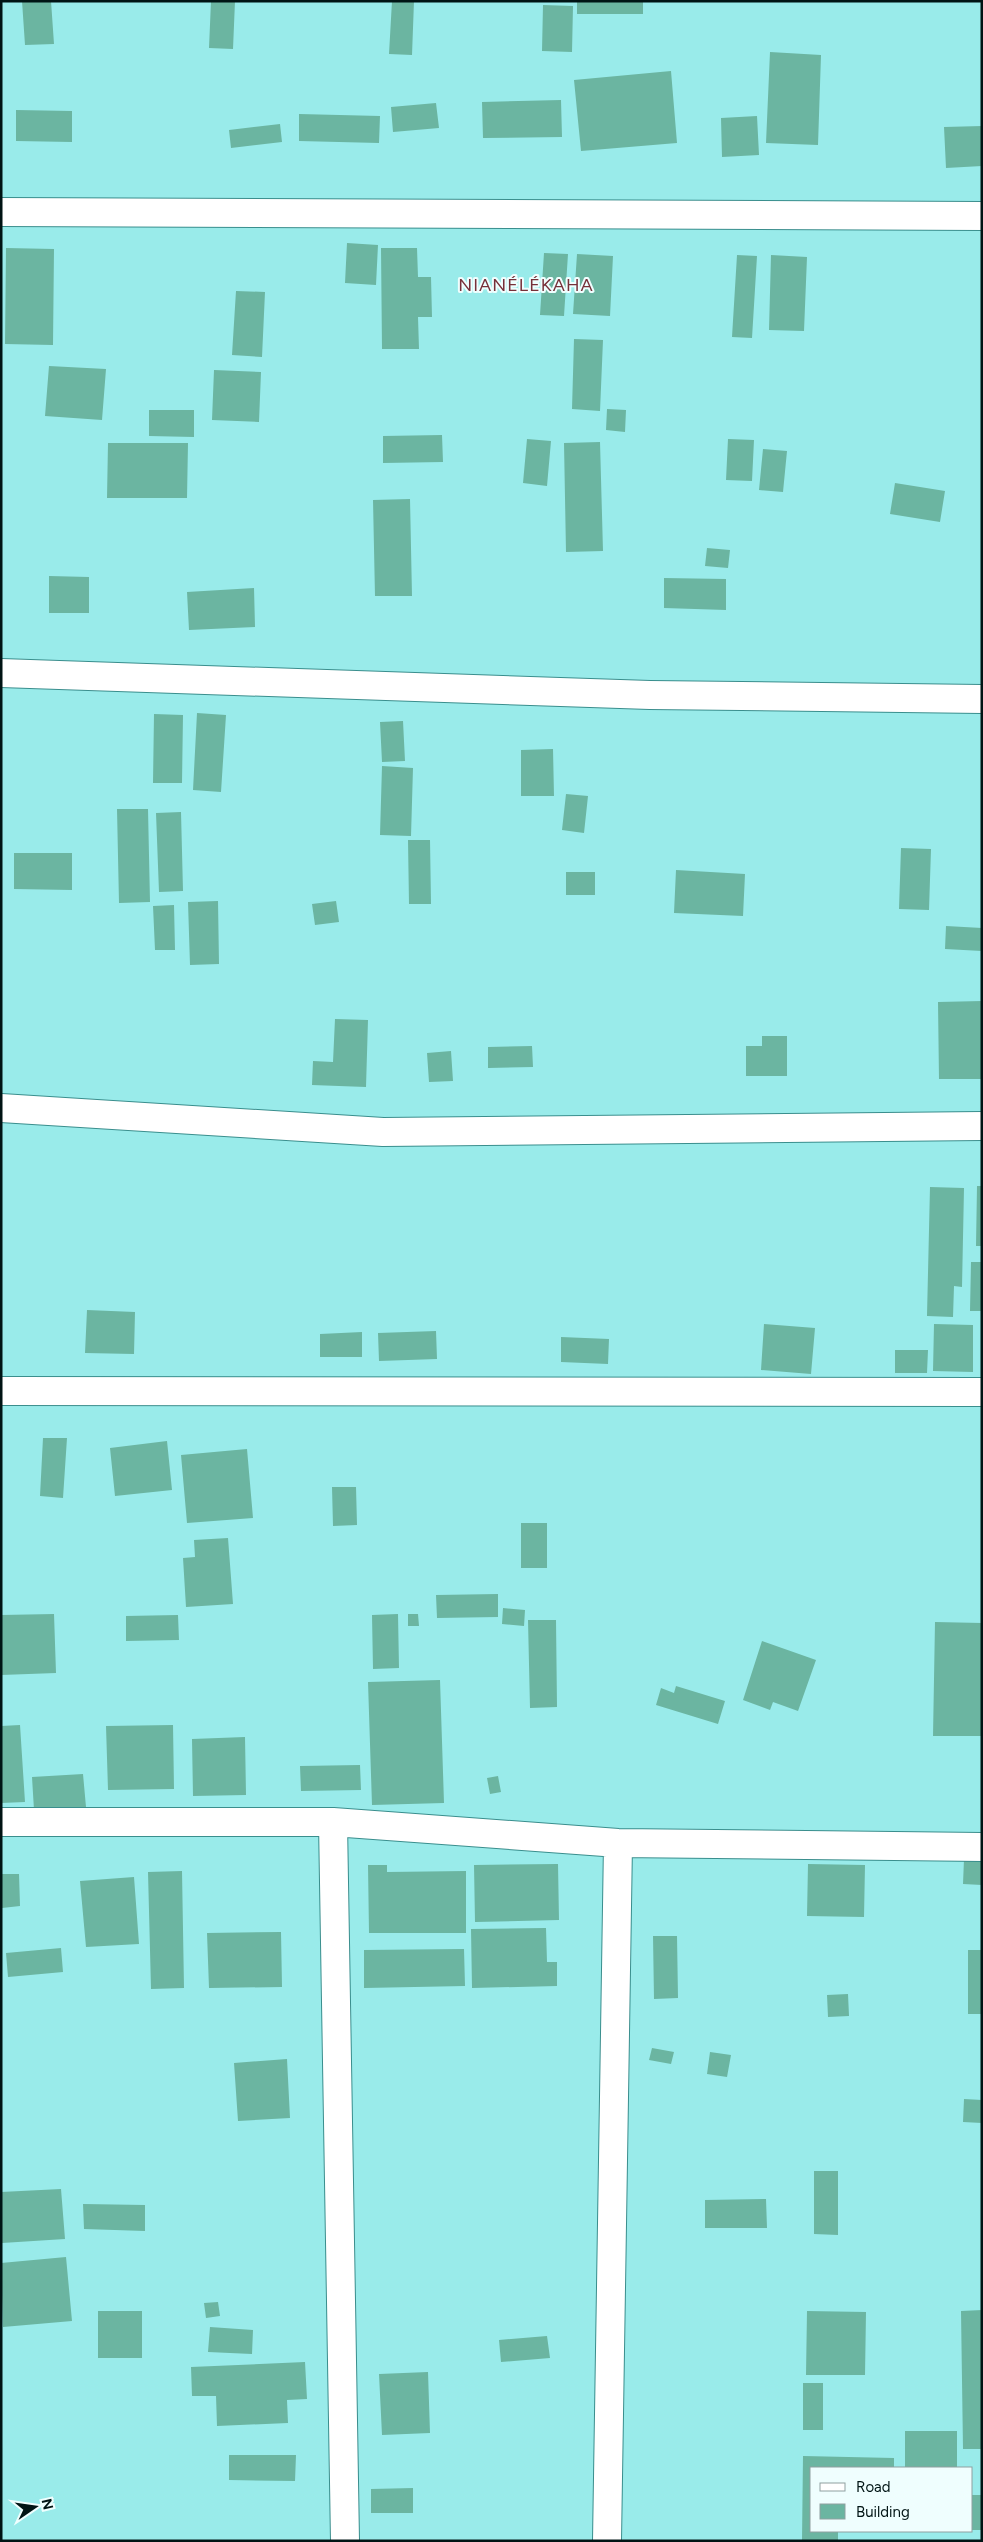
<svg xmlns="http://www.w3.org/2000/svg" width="983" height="2542" viewBox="0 0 983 2542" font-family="Figtree,sans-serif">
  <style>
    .building { fill: #6bb5a1 }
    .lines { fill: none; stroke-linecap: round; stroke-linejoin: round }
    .minor-casing { stroke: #3a8e8d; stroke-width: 30 }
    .minor { stroke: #fff; stroke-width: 28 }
    .labels { text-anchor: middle; stroke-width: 4; stroke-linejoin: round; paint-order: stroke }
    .quarter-label { font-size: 18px; letter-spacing: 1px; fill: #773039; stroke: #effefe }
  </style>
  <rect width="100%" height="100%" fill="#99ebea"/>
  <path class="building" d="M22 1H51L54 44 25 45Z
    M211 1H235L233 49 209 48Z
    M392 1H414L412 55 389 54Z
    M577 1H643V14H577Z
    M543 5 573 6 572 52 542 51Z
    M770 52 821 55 818 145 766 143Z
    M671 71 677 143 581 151 574 80Z
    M561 100 562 137 483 138 482 102Z
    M436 103 439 128 393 132 391 107Z
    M16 110 72 111V142L16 141Z
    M299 114 380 116 379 143 299 141Z
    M757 116 759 155 722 157 721 118Z
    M280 124 282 142 231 148 229 130Z
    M982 126V166L946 168 944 127Z
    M347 243 378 245 376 285 345 283Z
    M6 248 54 249 53 345 5 344Z
    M381 248H417L418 277H431L432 317H418L419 349H382Z
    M544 253 568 254 564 316 540 315Z
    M577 254 613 256 610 316 573 314Z
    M737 255 757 256 752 338 732 337Z
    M771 255 807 257 804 331 769 330Z
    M236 291 265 292 262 357 232 355Z
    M574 339 603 340 600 411 572 409Z
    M49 366 106 369 102 420 45 416Z
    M214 370 261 372 259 422 212 420Z
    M607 409 626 410 625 432 606 430Z
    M149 410H194V437L149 436Z
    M442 435 443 462 383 463V436Z
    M527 439 551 441 547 486 523 483Z
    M728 439 754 440 752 481 726 480Z
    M600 442 603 551 566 552 564 443Z
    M108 443H188L187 498H107Z
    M763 449 787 451 783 492 759 490Z
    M895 483 945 491 940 522 890 514Z
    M410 499 412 596H375L373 500Z
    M707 548 730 550 728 568 705 566Z
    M49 576 89 577V613H49Z
    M664 578 726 579V610L664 608Z
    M254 588 255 627 189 630 187 592Z
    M197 713 226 715 221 792 193 790Z
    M154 714 183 715 182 783H153Z
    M403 721 405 761 382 762 380 722Z
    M553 749 554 796H521V750Z
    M382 766 413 768 411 836 380 835Z
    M566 794 588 796 584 833 562 830Z
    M117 809H148L150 902 119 903Z
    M181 812 183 891 159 892 156 813Z
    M408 840H430L431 904H409Z
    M901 848 931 849 929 910 899 909Z
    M14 853H72V890L14 889Z
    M676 870 745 874 743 916 674 913Z
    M566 872H595V895H566Z
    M218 901 219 964 190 965 188 902Z
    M336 901 339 922 315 925 312 904Z
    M174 905 175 950H155L153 906Z
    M946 926 982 928V951L945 949Z
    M982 1001V1079H939L938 1002Z
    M335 1019 368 1020 366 1087 312 1085 313 1061 333 1062Z
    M762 1036H787V1076H746V1046H762Z
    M532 1046 533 1067 488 1068V1047Z
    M451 1051 453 1081 429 1082 427 1053Z
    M977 1186H982V1246H976Z
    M930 1187 964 1188 962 1287 954 1286 953 1317 927 1316Z
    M971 1262H982V1311H970Z
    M87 1310 135 1312 134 1354 85 1353Z
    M764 1324 815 1328 811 1374 761 1370Z
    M934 1324 973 1325V1372L933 1371Z
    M436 1331 437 1359 379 1361 378 1333Z
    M362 1332V1357H320V1334Z
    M561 1337 609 1339 608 1364 561 1362Z
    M895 1350H928L927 1373H895Z
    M43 1438H67L63 1498 40 1496Z
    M167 1441 172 1490 115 1496 110 1448Z
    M247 1449 253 1518 187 1523 181 1455Z
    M332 1487H356L357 1525 333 1526Z
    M521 1523H547V1568H521Z
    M228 1538 233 1604 186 1607 183 1558 195 1557 194 1540Z
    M498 1594V1617L437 1618 436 1595Z
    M503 1608 525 1610 524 1626 502 1624Z
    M54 1614 56 1673 1 1675V1615Z
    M398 1614 399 1668 373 1669 372 1615Z
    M408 1614H418L419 1626H408Z
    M178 1615 179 1640 126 1641V1616Z
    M528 1620H556L557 1707 530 1708Z
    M935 1622 982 1623V1736H933Z
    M762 1641 816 1660 798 1711 773 1702 770 1710 743 1700Z
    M440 1680 444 1803 372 1805 368 1682Z
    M676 1686 725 1701 718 1724 656 1705 661 1688 674 1693Z
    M20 1725 25 1802 1 1803V1726Z
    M173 1725 174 1789 108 1790 106 1726Z
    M245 1737 246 1795 193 1796 192 1739Z
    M360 1765 361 1790 301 1791 300 1766Z
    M83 1774 86 1807 34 1810 32 1777Z
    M498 1776 501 1792 490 1794 487 1778Z
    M964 1859 982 1860V1885L963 1884Z
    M558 1864 559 1920 475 1922 474 1865Z
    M808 1864 865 1865 864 1917 807 1916Z
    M368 1865H387V1872L466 1871V1933H369Z
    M182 1871 184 1988 151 1989 148 1872Z
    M1 1874H19L20 1906 2 1908Z
    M134 1877 139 1944 86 1947 80 1881Z
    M546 1928 547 1962H557V1986L472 1988 471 1929Z
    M281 1932 282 1987 209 1988 207 1933Z
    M653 1936H677L678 1998 654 1999Z
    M61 1948 63 1972 8 1977 6 1953Z
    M464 1949 465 1986 364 1988V1950Z
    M968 1950H982V2014H968Z
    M848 1994 849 2016 828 2017 827 1995Z
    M652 2048 674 2052 671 2064 649 2060Z
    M710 2052 731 2055 727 2077 707 2074Z
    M287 2059 290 2118 238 2121 234 2063Z
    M964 2099 982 2100V2123L963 2122Z
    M814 2171H838V2235L814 2234Z
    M61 2189 65 2239 2 2243 1 2192Z
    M766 2199 767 2228H705V2200Z
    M83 2204 145 2205V2231L84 2229Z
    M66 2257 72 2321 3 2327 1 2263Z
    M218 2302 220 2316 206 2318 204 2303Z
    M982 2310V2449H963L961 2311Z
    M98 2311H142V2358H98Z
    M807 2311 866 2312 865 2375H806Z
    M210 2327 253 2330 252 2354 208 2352Z
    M547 2336 550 2358 501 2362 499 2340Z
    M305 2362 307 2399 287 2400 288 2423 217 2426 216 2396H192L191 2367Z
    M428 2372 430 2433 382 2435 379 2374Z
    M803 2383H823V2430H803Z
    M905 2431H957V2468H905Z
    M229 2455H296L295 2481 229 2480Z
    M803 2456 894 2458V2468H812V2531H838V2541H802Z
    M413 2488V2513H371V2489Z
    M972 2495H982V2530H972Z"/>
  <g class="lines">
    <g class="minor-casing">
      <path id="minor" d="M1 212 982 216
        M1 673 650 695 982 699
        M1 1108 383 1132 982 1126
        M1 1391 982 1392
        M1 1822H333L618 1843 982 1847
        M333 1822 345 2541
        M607 2541 618 1843"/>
    </g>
    <use href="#minor" class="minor"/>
  </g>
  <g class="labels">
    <g class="quarter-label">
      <text x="526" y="291">NIANÉLÉKAHA</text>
    </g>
  </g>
  <rect width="983" height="2542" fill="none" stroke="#001414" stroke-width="5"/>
  <rect x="810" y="2467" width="162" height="65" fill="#effefe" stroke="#8fa0a0"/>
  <rect x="820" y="2483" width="25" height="8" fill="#ffffff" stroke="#8fa0a0"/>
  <text x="856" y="2492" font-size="15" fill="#001414">Road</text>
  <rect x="820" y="2504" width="25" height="15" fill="#6bb5a1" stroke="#8fa0a0"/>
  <text x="856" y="2517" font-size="15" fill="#001414">Building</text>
  <g transform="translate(35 2507) rotate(77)" stroke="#effefe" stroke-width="4" paint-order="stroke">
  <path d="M0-4L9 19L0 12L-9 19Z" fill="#001414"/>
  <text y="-8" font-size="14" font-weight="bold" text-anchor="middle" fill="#001414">N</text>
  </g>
</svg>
